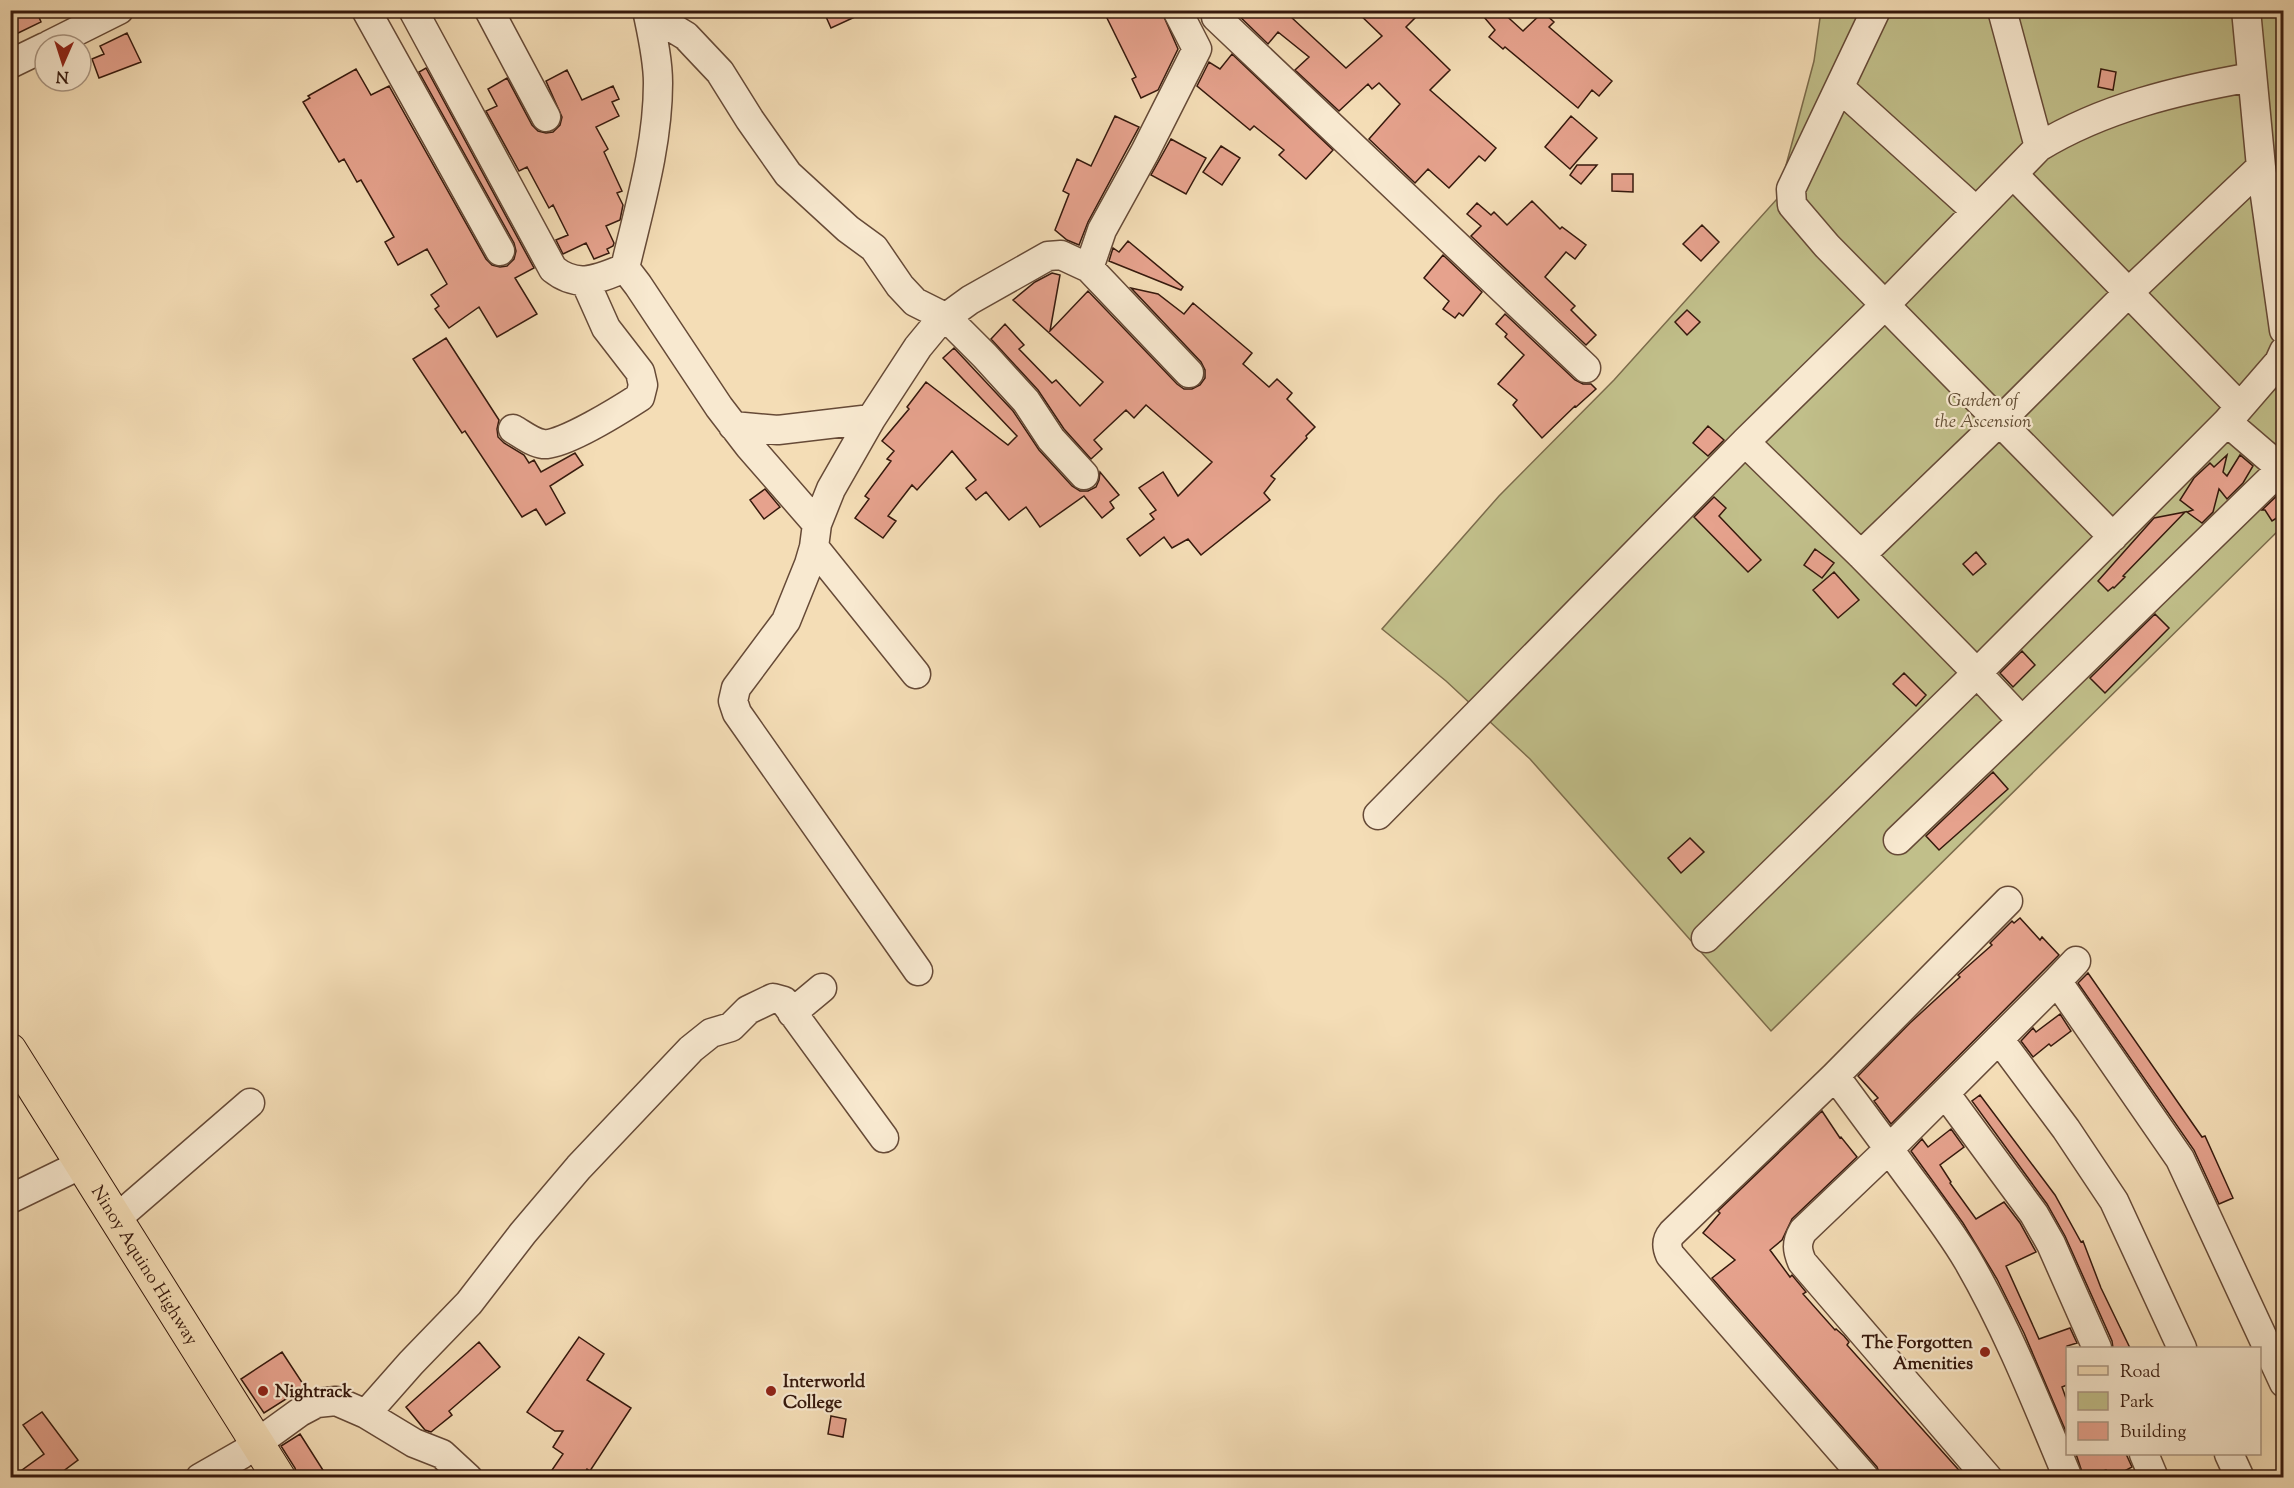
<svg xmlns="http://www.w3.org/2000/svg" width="2294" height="1488" viewBox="0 0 2294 1488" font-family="'Sorts Mill Goudy',serif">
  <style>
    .green { fill: #c1bf8a; stroke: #7c6c4c; stroke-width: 1.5 }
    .building { fill: #e6a28d; stroke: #36190d; stroke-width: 1.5 }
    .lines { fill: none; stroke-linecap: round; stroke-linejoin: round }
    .minor-casing { stroke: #664a37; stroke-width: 31 }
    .major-casing { stroke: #36190d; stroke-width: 35 }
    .minor { stroke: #f8e9d0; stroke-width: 28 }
    .major { stroke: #f4ddb6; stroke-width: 33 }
    .poi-dot { fill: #8f2418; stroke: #f8e9d0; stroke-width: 2 }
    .labels { text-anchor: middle; stroke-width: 4.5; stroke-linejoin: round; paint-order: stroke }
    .park-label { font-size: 18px; font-style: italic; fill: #604b32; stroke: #f8e9d0 }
    .street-label { font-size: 18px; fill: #36190d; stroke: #f8e9d0 }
    .poi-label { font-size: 18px; font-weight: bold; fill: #36190d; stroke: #f8e9d0; text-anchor: start }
  </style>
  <rect width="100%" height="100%" fill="#f4ddb6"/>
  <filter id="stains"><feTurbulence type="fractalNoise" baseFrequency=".00333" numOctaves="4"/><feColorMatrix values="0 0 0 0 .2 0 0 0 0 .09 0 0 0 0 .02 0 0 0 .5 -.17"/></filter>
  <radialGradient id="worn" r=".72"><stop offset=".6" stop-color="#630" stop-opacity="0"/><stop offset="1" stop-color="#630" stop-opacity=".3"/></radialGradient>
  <path class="green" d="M1821 11H2283V526L1771 1031 1530 759 1446 681 1382 629 1499 496 1614 380 1777 199 1814 61Z"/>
  <path class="building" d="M10 10H36L41 22 10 37Z
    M823 10H870L831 28Z
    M1103 10H1161L1178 49 1158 90 1141 98 1132 79 1136 77Z
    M1233 10H1297L1291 17 1346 68 1382 36 1355 10H1423L1406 27 1450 70 1430 90 1496 148 1485 161 1479 156 1449 188 1428 169 1415 183 1369 139 1400 104 1379 83 1372 89 1368 84 1339 111 1295 70 1309 57 1278 32 1268 44Z
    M1478 10H1500L1523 31 1543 12 1554 22 1549 27 1612 81 1599 96 1592 90 1578 108 1505 47 1503 49 1489 37 1495 30Z
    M127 33 141 62 99 78 92 59 104 54 100 46Z
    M1232 54 1333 150 1306 179 1279 155 1284 150 1254 126 1250 130 1197 86 1209 62 1220 69Z
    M426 68 534 268 515 278 537 314 497 337 479 307 449 328 435 309 439 306 431 295 447 284 427 249 398 265 385 242 394 237 361 180 357 182 344 159 339 162 303 102 310 98 308 96 356 69 371 95 389 86 486 259 492 265 500 267 507 266 514 259 516 251 514 243 419 72Z
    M2101 69 2116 72 2113 90 2098 87Z
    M567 70 582 100 613 86 619 99 612 102 619 116 596 127 608 149 604 152 622 191 617 193 623 205 620 220 606 226 614 243 613 246 607 249 609 253 594 259 586 243 563 254 556 240 568 235 553 205 549 208 527 167 519 171 486 111 497 106 488 89 507 78 532 125 538 131 546 133 553 132 560 125 562 117 546 81Z
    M1115 116 1139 127 1088 222 1079 245 1067 240 1055 230 1069 194 1063 191 1077 159 1091 166Z
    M1571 116 1597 138 1570 169 1545 147Z
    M1171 139 1206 158 1186 194 1151 175Z
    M1221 146 1240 158 1222 185 1203 172Z
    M1577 165H1597L1581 184 1570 175Z
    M1612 174H1633V192L1612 191Z
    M1532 201 1560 229 1562 227 1586 245 1575 259 1566 252 1545 277 1575 306 1571 310 1596 335 1586 345 1471 236 1481 226 1467 214 1477 203 1491 215 1494 212 1507 225Z
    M1702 225 1719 242 1701 261 1683 244Z
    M1128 241 1183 287 1181 290 1109 261 1113 248 1119 252Z
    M1443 255 1482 292 1463 316 1459 313 1455 318 1443 309 1449 301 1424 278Z
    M1052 273 1060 275 1050 331 1088 291 1177 384 1184 389H1192L1200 385 1205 378V370L1201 362 1131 288 1158 294 1184 314 1193 303 1252 353 1243 364 1269 387 1277 379 1292 393 1287 399 1315 427 1306 436 1307 438 1271 476 1275 479 1264 493 1270 500 1201 555 1188 539 1172 548 1164 537 1140 556 1127 539 1154 519 1150 514 1156 510 1139 488 1163 472 1178 496 1212 462 1146 405 1134 418 1126 410 1094 440 1102 449 1091 459 1064 429 1038 390 991 339 1005 324 1024 345 1019 349 1052 383 1056 380 1080 406 1103 382 1013 300 1035 282Z
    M1687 310 1700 322 1687 335 1675 322Z
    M1505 314 1575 380 1583 384H1591L1596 389 1576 407 1575 406 1542 438 1513 405 1517 400 1498 384 1524 355 1505 337 1507 334 1496 324Z
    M446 338 499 420 497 429 498 437 504 443 524 455 529 463 534 460 541 472 575 453 583 465 550 486 565 513 546 525 536 509 522 517 465 431 462 433 413 359Z
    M954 348 1013 411 1039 450 1072 486 1080 491H1088L1096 487 1099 480 1100 472 1119 495 1110 502 1114 508 1102 518 1084 496 1040 527 1026 507 1009 520 986 492 976 500 966 488 976 480 952 451 917 490 912 485 888 516 896 521 883 538 855 518 869 499 865 496 891 461 887 459 894 451 882 441 909 409 907 407 926 382 1008 445 1017 436 943 358Z
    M1708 426 1724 440 1708 456 1693 443Z
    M2227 455 2223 472 2227 476 2240 455 2253 466 2243 483 2227 499 2219 489 2213 512 2202 523 2187 512 2193 510 2180 500 2194 478 2208 465 2210 463 2214 467Z
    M765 489 780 507 764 519 750 500Z
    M2283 490V514L2272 521 2265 510H2262Z
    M1714 497 1726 508 1719 516 1761 560 1748 572 1694 517Z
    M2185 512 2123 576 2125 577 2114 588 2113 587 2108 591 2098 581 2154 518Z
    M1815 549 1834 563 1822 578 1804 565Z
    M1976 552 1986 564 1973 575 1963 564Z
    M1834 572 1859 600 1838 618 1813 590Z
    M2155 614 2169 628 2105 693 2090 678Z
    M2022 651 2035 665 2013 687 2000 673Z
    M1904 673 1926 695 1916 706 1893 684Z
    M1993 772 2008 789 1939 850 1926 836Z
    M1690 838 1704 852 1681 873 1668 858Z
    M2020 918 2040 940 2042 937 2059 955 1891 1124 1874 1101 1878 1098 1858 1076 1910 1023 1960 977 1958 975 1992 945 1990 943 2012 921 2014 923Z
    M2088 973 2202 1137 2205 1136 2233 1198 2219 1204 2194 1150 2078 983Z
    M2060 1014 2071 1031 2051 1046 2049 1044 2033 1057 2021 1041 2033 1028 2036 1032Z
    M1980 1095 2055 1195 2081 1242 2083 1241 2101 1288 2130 1348H2113L2112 1341 2065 1236 2047 1204 1972 1101Z
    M1822 1111 1840 1138 1841 1137 1857 1157 1792 1219 1782 1240 1770 1250 1790 1277 1792 1275 1806 1292 1803 1294 1835 1330 1836 1329 1844 1336 1849 1342 1847 1345 1966 1478H1881L1877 1467 1712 1278 1735 1260 1703 1233 1720 1213 1718 1211Z
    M1951 1129 1964 1147 1940 1165 1951 1182 1950 1183 1976 1219 2004 1202 2020 1223 2036 1252 2006 1266 2039 1339 2070 1328 2077 1343 2067 1346V1385L2062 1387 2067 1401V1434L2024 1333 1997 1279 1963 1223 1911 1151 1922 1139 1928 1147Z
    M579 1337 604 1354 587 1380 631 1408 590 1471 587 1469 582 1478H564L552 1470 563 1454 553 1447 563 1431H555L527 1412Z
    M479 1342 500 1367 449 1411 452 1415 431 1432 425 1430 406 1407Z
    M282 1352 305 1387 264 1413 241 1379Z
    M42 1412 78 1460 54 1478H11L44 1454 23 1425Z
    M831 1416 846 1419 843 1437 828 1434Z
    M300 1434 328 1478H298L295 1468 281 1446Z
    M2076 1454H2126L2132 1467 2112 1478H2109L2106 1470 2084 1478Z"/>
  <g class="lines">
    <g class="minor-casing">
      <path id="minor" d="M366 10 500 251
        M413 10 553 269C578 289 597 279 625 268
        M489 10 546 117
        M647 10C652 34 658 59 658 83 658 146 639 208 625 268L638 285 719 407 749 446 817 524
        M1177 10 1197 49 1145 152 1102 230 1089 268 1189 373
        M1876 10 1791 189 1792 205 1827 246 2113 537
        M2002 10 2039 147
        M2246 10 2261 167 2284 330
        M648 13 686 36 720 72 750 120 788 174 848 229 874 248 900 286 915 302 947 318 985 356 1026 401 1051 439 1084 475
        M1216 17 1586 368
        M49 45 119 10
        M10 64 45 47
        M1840 88 1976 211
        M2013 174 2240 407
        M2284 351 2279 362 2227 422 2284 471
        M2227 422 1977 673 1861 555 1745 442 1886 304 2039 147C2103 108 2178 90 2252 77
        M733 426 778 430 871 419
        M513 429C522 434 533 443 543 444 561 447 623 408 640 397L643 385 640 372 606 328 585 281
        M814 547 916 674
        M1861 555 2001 420 2129 292 2261 167
        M1378 815 1745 442
        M1898 840 2022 721
        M1706 938 1977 673 2022 721 2281 469
        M918 971 737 713 733 701 736 688 786 621 809 564 814 547 817 524 831 489 871 419 918 347 937 324 970 300 1048 256 1061 255 1089 268
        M2057 981 2076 961
        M792 1013 822 988
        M1999 1039 2066 1129 2114 1201 2182 1348
        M1835 1076 2008 901
        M1945 1093 2034 1214 2051 1244 2097 1348
        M10 1199 82 1164
        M116 1219 250 1103
        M366 1414 411 1363 469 1303 523 1233 579 1167 691 1049 711 1033 731 1027 748 1010 773 998 784 1001 884 1138
        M2144 1454 2154 1478
        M2229 1454 2240 1478
        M200 1478 242 1454 300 1412 317 1403 336 1401 366 1414 414 1443 442 1454 468 1478
        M1865 1478 1670 1255C1666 1246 1666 1240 1672 1233L1835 1076 1889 1149 1803 1231C1796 1243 1797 1250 1802 1262L1988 1478
        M2068 1478C2037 1404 2008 1330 1968 1261 1945 1222 1915 1186 1889 1149L2057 981 2180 1159 2284 1383"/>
    </g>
    <g class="major-casing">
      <g id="major">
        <path id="s1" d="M10 1050 279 1478"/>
      </g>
    </g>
    <use href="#minor" class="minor"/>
    <use href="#major" class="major"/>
  </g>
  <g class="poi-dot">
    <circle cx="1985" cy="1352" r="6"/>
    <circle cx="263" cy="1391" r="6"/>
    <circle cx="771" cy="1391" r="6"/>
  </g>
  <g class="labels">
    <g class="park-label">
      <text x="1983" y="406">Garden of<tspan x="1983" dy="21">the Ascension</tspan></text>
    </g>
    <g class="street-label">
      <text dy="6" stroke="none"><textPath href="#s1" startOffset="254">Ninoy Aquino Highway</textPath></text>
    </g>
    <g class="poi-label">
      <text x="1973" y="1348" text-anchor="end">The Forgotten<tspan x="1973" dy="21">Amenities</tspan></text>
      <text x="783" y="1387">Interworld<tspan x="783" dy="21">College</tspan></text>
      <text x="275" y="1397">Nightrack</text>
    </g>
  </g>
  <rect width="2294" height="1488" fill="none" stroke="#f4ddb6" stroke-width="36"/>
  <rect x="12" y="12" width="2270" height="1464" fill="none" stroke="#36190d" stroke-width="3"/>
  <rect x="18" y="18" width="2258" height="1452" fill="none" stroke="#36190d" stroke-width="1.5"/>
  <rect x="2066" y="1347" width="195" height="108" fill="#f8e9d0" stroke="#aa9682" stroke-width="1.5"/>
  <rect x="2078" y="1366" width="30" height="9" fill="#f4ddb6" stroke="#aa9682" stroke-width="1.5"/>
  <text x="2120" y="1377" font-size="18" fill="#36190d">Road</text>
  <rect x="2078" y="1392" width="30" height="18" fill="#c1bf8a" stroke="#aa9682" stroke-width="1.5"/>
  <text x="2120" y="1407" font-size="18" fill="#36190d">Park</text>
  <rect x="2078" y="1422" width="30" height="18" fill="#e6a28d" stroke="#aa9682" stroke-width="1.5"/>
  <text x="2120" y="1437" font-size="18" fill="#36190d">Building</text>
  <g transform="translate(63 63) rotate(183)"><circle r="28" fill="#f8e9d0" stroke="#aa9682" stroke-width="1.5"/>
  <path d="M0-4.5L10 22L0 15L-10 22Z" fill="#8f2418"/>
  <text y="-9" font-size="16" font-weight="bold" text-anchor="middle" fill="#36190d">N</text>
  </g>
  <rect width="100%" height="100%" filter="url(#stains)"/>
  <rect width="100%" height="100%" fill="url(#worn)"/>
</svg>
